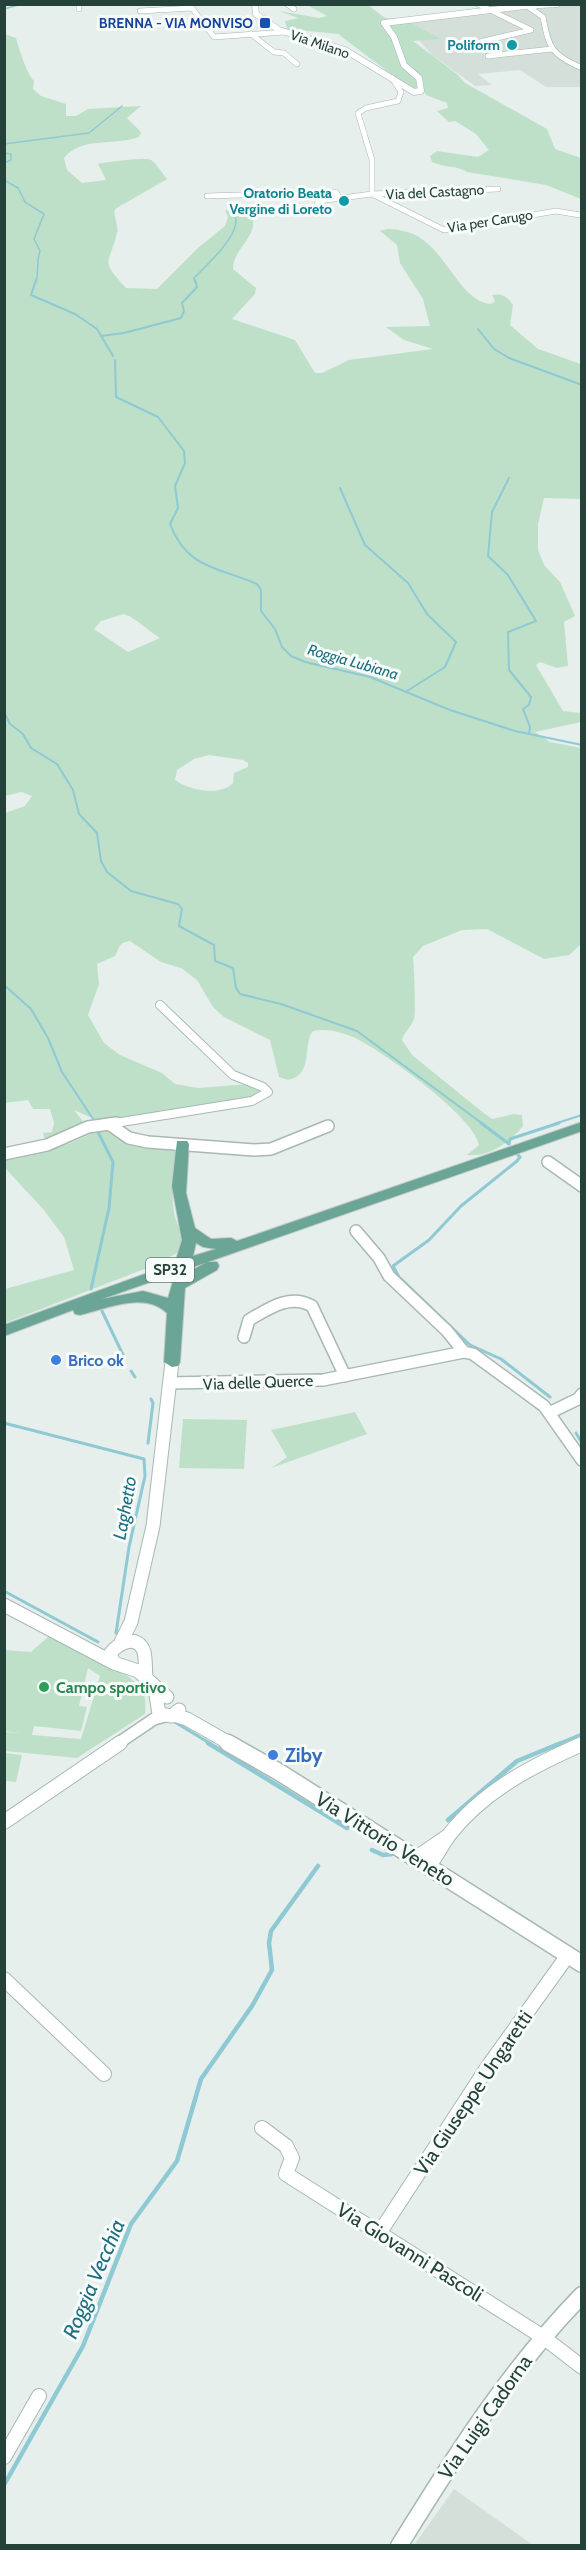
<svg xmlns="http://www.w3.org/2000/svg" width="586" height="2550" viewBox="0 0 586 2550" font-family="Cabin,sans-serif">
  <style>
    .built { fill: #d4dfda }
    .green { fill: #bfe0c8; fill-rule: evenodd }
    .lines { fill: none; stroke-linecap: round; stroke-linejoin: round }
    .stream-far3 { stroke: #8ec9d4; stroke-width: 1.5 }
    .stream-far2 { stroke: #8ec9d4; stroke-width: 2 }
    .stream-far1 { stroke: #8ec9d4; stroke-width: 3 }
    .stream { stroke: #8ec9d4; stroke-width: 4.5 }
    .minor-far3-casing { stroke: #a8b8b2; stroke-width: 6 }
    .minor-far2-casing { stroke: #a8b8b2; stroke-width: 10 }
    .minor-far1-casing { stroke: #a8b8b2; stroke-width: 14 }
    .minor-casing { stroke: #a8b8b2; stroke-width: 16 }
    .tertiary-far2-casing { stroke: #a8b8b2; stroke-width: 7 }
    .tertiary-far1-casing { stroke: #a8b8b2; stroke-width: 15 }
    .tertiary-casing { stroke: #a8b8b2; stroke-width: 19 }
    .primary-casing { stroke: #c2cac8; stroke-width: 2 }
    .minor-far3 { stroke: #fff; stroke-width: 5 }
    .minor-far2 { stroke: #fff; stroke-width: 8 }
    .minor-far1 { stroke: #fff; stroke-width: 11 }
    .minor { stroke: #fff; stroke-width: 14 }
    .tertiary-far2 { stroke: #fff; stroke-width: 6 }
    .tertiary-far1 { stroke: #fff; stroke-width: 13 }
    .tertiary { stroke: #fff; stroke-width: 16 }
    .primary { fill: #6aa596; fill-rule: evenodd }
    .transit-dot { fill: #1a4fb4; stroke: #f7fbf9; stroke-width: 2 }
    .culture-dot { fill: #0f9aa8; stroke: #f7fbf9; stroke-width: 2 }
    .shop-dot { fill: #3f7fe0; stroke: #f7fbf9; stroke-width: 2 }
    .leisure-dot { fill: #2e9e5b; stroke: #f7fbf9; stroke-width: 2 }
    .labels { text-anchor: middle; stroke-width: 6; stroke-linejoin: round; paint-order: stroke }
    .far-transit-label { font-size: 14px; font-weight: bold; fill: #164399; stroke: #f7fbf9; text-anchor: end }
    .far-street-label { font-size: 14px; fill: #24423a; stroke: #f7fbf9 }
    .far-culture-label { font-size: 14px; font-weight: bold; fill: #0d838f; stroke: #f7fbf9; text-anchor: end }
    .far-water-label { font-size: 15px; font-style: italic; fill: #1c6f80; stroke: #f7fbf9 }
    .shield { fill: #f7fbf9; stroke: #637a73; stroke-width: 1.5 }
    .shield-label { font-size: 15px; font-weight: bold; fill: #24423a }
    .shop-label { font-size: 16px; font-weight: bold; fill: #366cbe; stroke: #f7fbf9; text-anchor: start }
    .street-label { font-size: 16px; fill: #24423a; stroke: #f7fbf9 }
    .leisure-label { font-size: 16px; font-weight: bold; fill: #27864d; stroke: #f7fbf9; text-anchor: start }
    .water-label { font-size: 18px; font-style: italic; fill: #1c6f80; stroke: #f7fbf9 }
    .near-shop-label { font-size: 20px; font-weight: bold; fill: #366cbe; stroke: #f7fbf9; text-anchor: start }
    .near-street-label { font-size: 20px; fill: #24423a; stroke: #f7fbf9 }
    .near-water-label { font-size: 21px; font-style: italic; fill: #1c6f80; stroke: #f7fbf9 }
  </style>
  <rect width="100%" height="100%" fill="#e6efeb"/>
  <path class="built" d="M486 5H581V87H546L520 70 478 74 492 85 475 86 431 54 405 24 489 7Z
    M454 2489 533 2545H414Z"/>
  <path class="green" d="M307 5H368L385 18 406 20 441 39 413 41 457 74 465 83 547 129 555 149 581 158V199L546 185 467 172C456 165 444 168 432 162L430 156 437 151 478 157 489 150 476 134 455 121 449 122 437 111 448 108 447 103 426 95 424 90 416 91 408 87 338 34 287 29 285 21 298 18 279 11 319 18 327 16Z
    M5 34 16 38C19 49 27 74 34 81L33 89 41 96 66 104V116H76L88 109 141 106 127 118 141 132 139 137C116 146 81 136 64 158L67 170 82 183 106 180 98 164C106 162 146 157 151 160 157 164 162 173 167 179L115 209C113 218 119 224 117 233 109 267 99 258 126 288L157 289 199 247 225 226 228 217 225 210 247 214 253 219C256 238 233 249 233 269L256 288 255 294 232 319 295 340 315 373H322L349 360 433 349 404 340 386 327 430 326 423 299 400 263 397 245 380 231C387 228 395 229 403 231 444 238 457 302 491 304L495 301 492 295C502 293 507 296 513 305L510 325 538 349 581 364V499L544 498 538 524V550L544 565 560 582 575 616 564 622 568 666 557 668 540 662 536 665 563 711 581 713V722L535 732 550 742 581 748V944L569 955 544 959 487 929 462 930 423 946 413 957C414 966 416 1013 414 1019 411 1027 405 1031 402 1040L412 1055 485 1114 492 1119 514 1114 522 1115 523 1126C510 1142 489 1158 467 1155L479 1145C475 1117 380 1049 353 1037 340 1032 326 1028 313 1031 302 1045 314 1075 288 1080L279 1077 270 1040 224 1017 213 1007 197 980 181 968 161 962 130 941C118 943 120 947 115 956L97 964 99 984 88 1015 104 1043 120 1055 162 1073 175 1084 198 1088 250 1084 258 1088 259 1093 249 1098 101 1122 74 1110 85 1124 47 1145 43 1133 52 1132 54 1123 50 1109H33L28 1100 5 1103V813L25 806 32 796 21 792 5 796ZM124 614C134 617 150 632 160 638L128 652 94 629 101 621ZM209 755 243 760 248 763V767L234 773 233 783C220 797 189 790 175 780L177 770 194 759Z
    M103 1128C115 1129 122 1140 132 1144 146 1149 167 1139 177 1154 174 1174 170 1197 175 1217 178 1229 187 1237 183 1249L160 1263 5 1323V1289L74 1270 64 1237 43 1209 5 1168V1160L71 1143Z
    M355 1412 367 1434 271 1468 287 1457 271 1430Z
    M183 1419 247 1420 244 1469 179 1468Z
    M49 1636C71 1647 127 1670 140 1687 146 1695 146 1705 145 1714L77 1758 5 1751V1732L20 1733 5 1731 4 1650 31 1652ZM88 1668 100 1676 81 1739 32 1735 34 1726 81 1731 87 1707 79 1706Z
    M5 1753 22 1755 16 1782 5 1781Z"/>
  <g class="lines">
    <path class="stream-far3" d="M4 9 22 4
      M4 144 89 133 122 106
      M4 153 11 154V160L4 163
      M4 180 18 188 25 202 44 214 34 239 40 251C36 263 39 271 36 282
      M195 282 194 278C206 266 234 240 236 223 237 217 233 211 230 205"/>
    <path class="stream-far2" d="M36 280 31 295 75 314 97 329 113 356
      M478 329 494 349 509 358 582 385
      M101 336 124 333 181 318 184 311 182 303 197 287 195 280
      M115 360 116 397 158 417 184 451 185 463 175 486 178 508 170 524C187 569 218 567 257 584L261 590V611L275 629 282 647 291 656 305 662 370 677 450 710 515 731 582 745
      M509 478 492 512 488 556 508 575 536 621 508 632 509 670 531 697 529 705 523 709 530 727 529 734
      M340 488 365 545 408 583 427 614 456 642 445 667 407 691
      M4 712 10 724 23 734 31 748 57 764 73 790 79 814 97 833 101 861 107 872 131 891 178 904 182 909 179 926 214 945 215 961 233 968 236 988 240 994 281 1004 357 1031 483 1124
      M4 985 31 1009 48 1038 62 1072 95 1122
      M554 1124 582 1115"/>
    <path class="stream-far1" d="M481 1123 509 1144 510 1139 559 1123
      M517 1154 520 1157 517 1161 461 1206 429 1240 393 1266 399 1277 470 1345 501 1359 550 1397
      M91 1289 109 1208 113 1162 96 1128
      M102 1311 125 1359
      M131 1371 135 1377
      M4 1423 144 1459 145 1476 129 1547 116 1633
      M576 1433 582 1443
      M148 1443 153 1403 151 1399
      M4 1591 98 1642
      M173 1721 211 1744
      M558 1744 582 1734"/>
    <path class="stream" d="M208 1743 347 1828
      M448 1820 517 1761 561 1743
      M372 1850 383 1855 392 1854
      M4 2485 83 2346 131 2224 177 2161 201 2079 252 2006 272 1970 269 1943 271 1931 318 1866"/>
    <g class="minor-far3-casing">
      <path id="minor-far3" d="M79 4V9
        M287 4 294 9
        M478 4 531 30
        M530 8 543 17C549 49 552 55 582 68
        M140 11 192 8 214 37 284 32
        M251 34 274 52 284 53 297 64
        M467 45 531 30
        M488 56 552 49
        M372 194 444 230 556 211 580 215
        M372 194V160L358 113 366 108 398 101 401 92 392 78
        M207 196 336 192 340 199
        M295 210H316L318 201 372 194 498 189"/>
    </g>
    <g class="minor-far2-casing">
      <path id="minor-far2" d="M107 1124H109
        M109 1124 252 1101 268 1092 263 1087 233 1075 160 1005"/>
    </g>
    <g class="minor-far1-casing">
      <path id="minor-far1" d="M109 1124 116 1123
        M4 1154 47 1145 88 1127 109 1124 129 1138 148 1142 254 1150 271 1149 328 1126
        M548 1162 582 1186
        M356 1231 379 1258 389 1276 447 1331 464 1352 473 1354 544 1406 582 1460
        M244 1337 249 1320C268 1309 290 1293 312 1306L345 1376
        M170 1383 323 1380 464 1352
        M551 1412 578 1399 582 1394
        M117 1744 154 1719 165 1716"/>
    </g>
    <g class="minor-casing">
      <path id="minor" d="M4 1822 120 1743
        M416 1858 448 1836
        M429 1866C436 1856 442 1845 449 1835 483 1791 532 1766 582 1744
        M4 1979 104 2074
        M262 2128 286 2146 292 2158 286 2174 543 2337 582 2367
        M380 2232 487 2068 568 1955
        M4 2457 39 2396"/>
    </g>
    <g class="tertiary-far2-casing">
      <path id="tertiary-far2" d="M255 4 256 14 279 30 345 50 414 92 421 91 419 78 404 65 394 37 384 23 525 6
        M524 4 532 8 538 4
        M539 5 557 4"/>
    </g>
    <g class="tertiary-far1-casing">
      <path id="tertiary-far1" d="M4 1605 114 1663
        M121 1642 131 1622 153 1526 172 1362
        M146 1677C145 1669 146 1660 144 1652 138 1633 118 1643 110 1654L114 1663 138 1671 167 1697
        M155 1689 159 1714 172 1716 179 1710
        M174 1715 187 1719 231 1744"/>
    </g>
    <g class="tertiary-casing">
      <path id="tertiary" d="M228 1743 279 1772 582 1964
        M399 2546C454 2457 509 2370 582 2295"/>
    </g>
    <g class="primary-casing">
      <path id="primary" d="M582 1122V1131L102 1299 143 1291 168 1298 173 1281 207 1262H217L219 1266 217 1270 185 1288 180 1362 178 1366 172 1367 164 1362 167 1313C143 1291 107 1309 80 1315L75 1314 73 1310 4 1336V1325L175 1263 182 1240 172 1186 177 1141H187L189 1144 186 1193 195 1228 211 1239 231 1238 237 1241ZM196 1243 203 1247 216 1249 193 1256Z"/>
    </g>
    <use href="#minor-far3" class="minor-far3"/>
    <use href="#minor-far2" class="minor-far2"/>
    <use href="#minor-far1" class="minor-far1"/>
    <use href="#minor" class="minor"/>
    <use href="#tertiary-far2" class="tertiary-far2"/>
    <use href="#tertiary-far1" class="tertiary-far1"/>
    <use href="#tertiary" class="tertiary"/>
    <use href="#primary" class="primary"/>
  </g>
  <rect class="transit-dot" x="259" y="17" width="12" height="12" rx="3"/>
  <g class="culture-dot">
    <circle cx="512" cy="45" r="6"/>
    <circle cx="344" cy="201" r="6"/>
  </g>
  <g class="shop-dot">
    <circle cx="56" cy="1360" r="6"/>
    <circle cx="273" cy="1755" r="6"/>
  </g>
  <circle class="leisure-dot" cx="44" cy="1687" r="6"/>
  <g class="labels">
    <g class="far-transit-label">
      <text x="253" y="28">BRENNA - VIA MONVISO</text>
    </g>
    <g class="far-street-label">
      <text transform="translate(320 44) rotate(19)" y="5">Via Milano</text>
      <text transform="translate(435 192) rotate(-3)" y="5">Via del Castagno</text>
      <text transform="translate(490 221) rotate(-9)" y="5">Via per Carugo</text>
    </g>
    <g class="far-culture-label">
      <text x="500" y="50">Poliform</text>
      <text x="332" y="198">Oratorio Beata<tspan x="332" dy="16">Vergine di Loreto</tspan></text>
    </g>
    <g class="far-water-label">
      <text transform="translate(353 662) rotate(16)" y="5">Roggia Lubiana</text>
    </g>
    <rect class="shield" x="146" y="1258" width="48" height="24" rx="4.5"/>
    <g class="shield-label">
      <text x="170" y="1275">SP32</text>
    </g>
    <g class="shop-label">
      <text x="68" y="1366">Brico ok</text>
    </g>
    <g class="street-label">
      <text transform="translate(258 1382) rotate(-2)" y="6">Via delle Querce</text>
    </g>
    <g class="leisure-label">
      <text x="56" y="1693">Campo sportivo</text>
    </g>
    <g class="water-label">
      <text transform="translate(125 1508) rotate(-80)" y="6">Laghetto</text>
    </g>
    <g class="near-shop-label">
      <text x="285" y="1762">Ziby</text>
    </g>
    <g class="near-street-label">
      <text transform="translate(385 1839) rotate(32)" y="7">Via Vittorio Veneto</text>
      <text transform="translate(473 2093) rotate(-56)" y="7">Via Giuseppe Ungaretti</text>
      <text transform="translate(410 2252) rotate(32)" y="7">Via Giovanni Pascoli</text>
      <text transform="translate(485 2417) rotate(-55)" y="7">Via Luigi Cadorna</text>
    </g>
    <g class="near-water-label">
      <text transform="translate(94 2279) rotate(-67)" y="7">Roggia Vecchia</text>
    </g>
  </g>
  <rect width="586" height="2550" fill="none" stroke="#24423a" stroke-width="12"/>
</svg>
